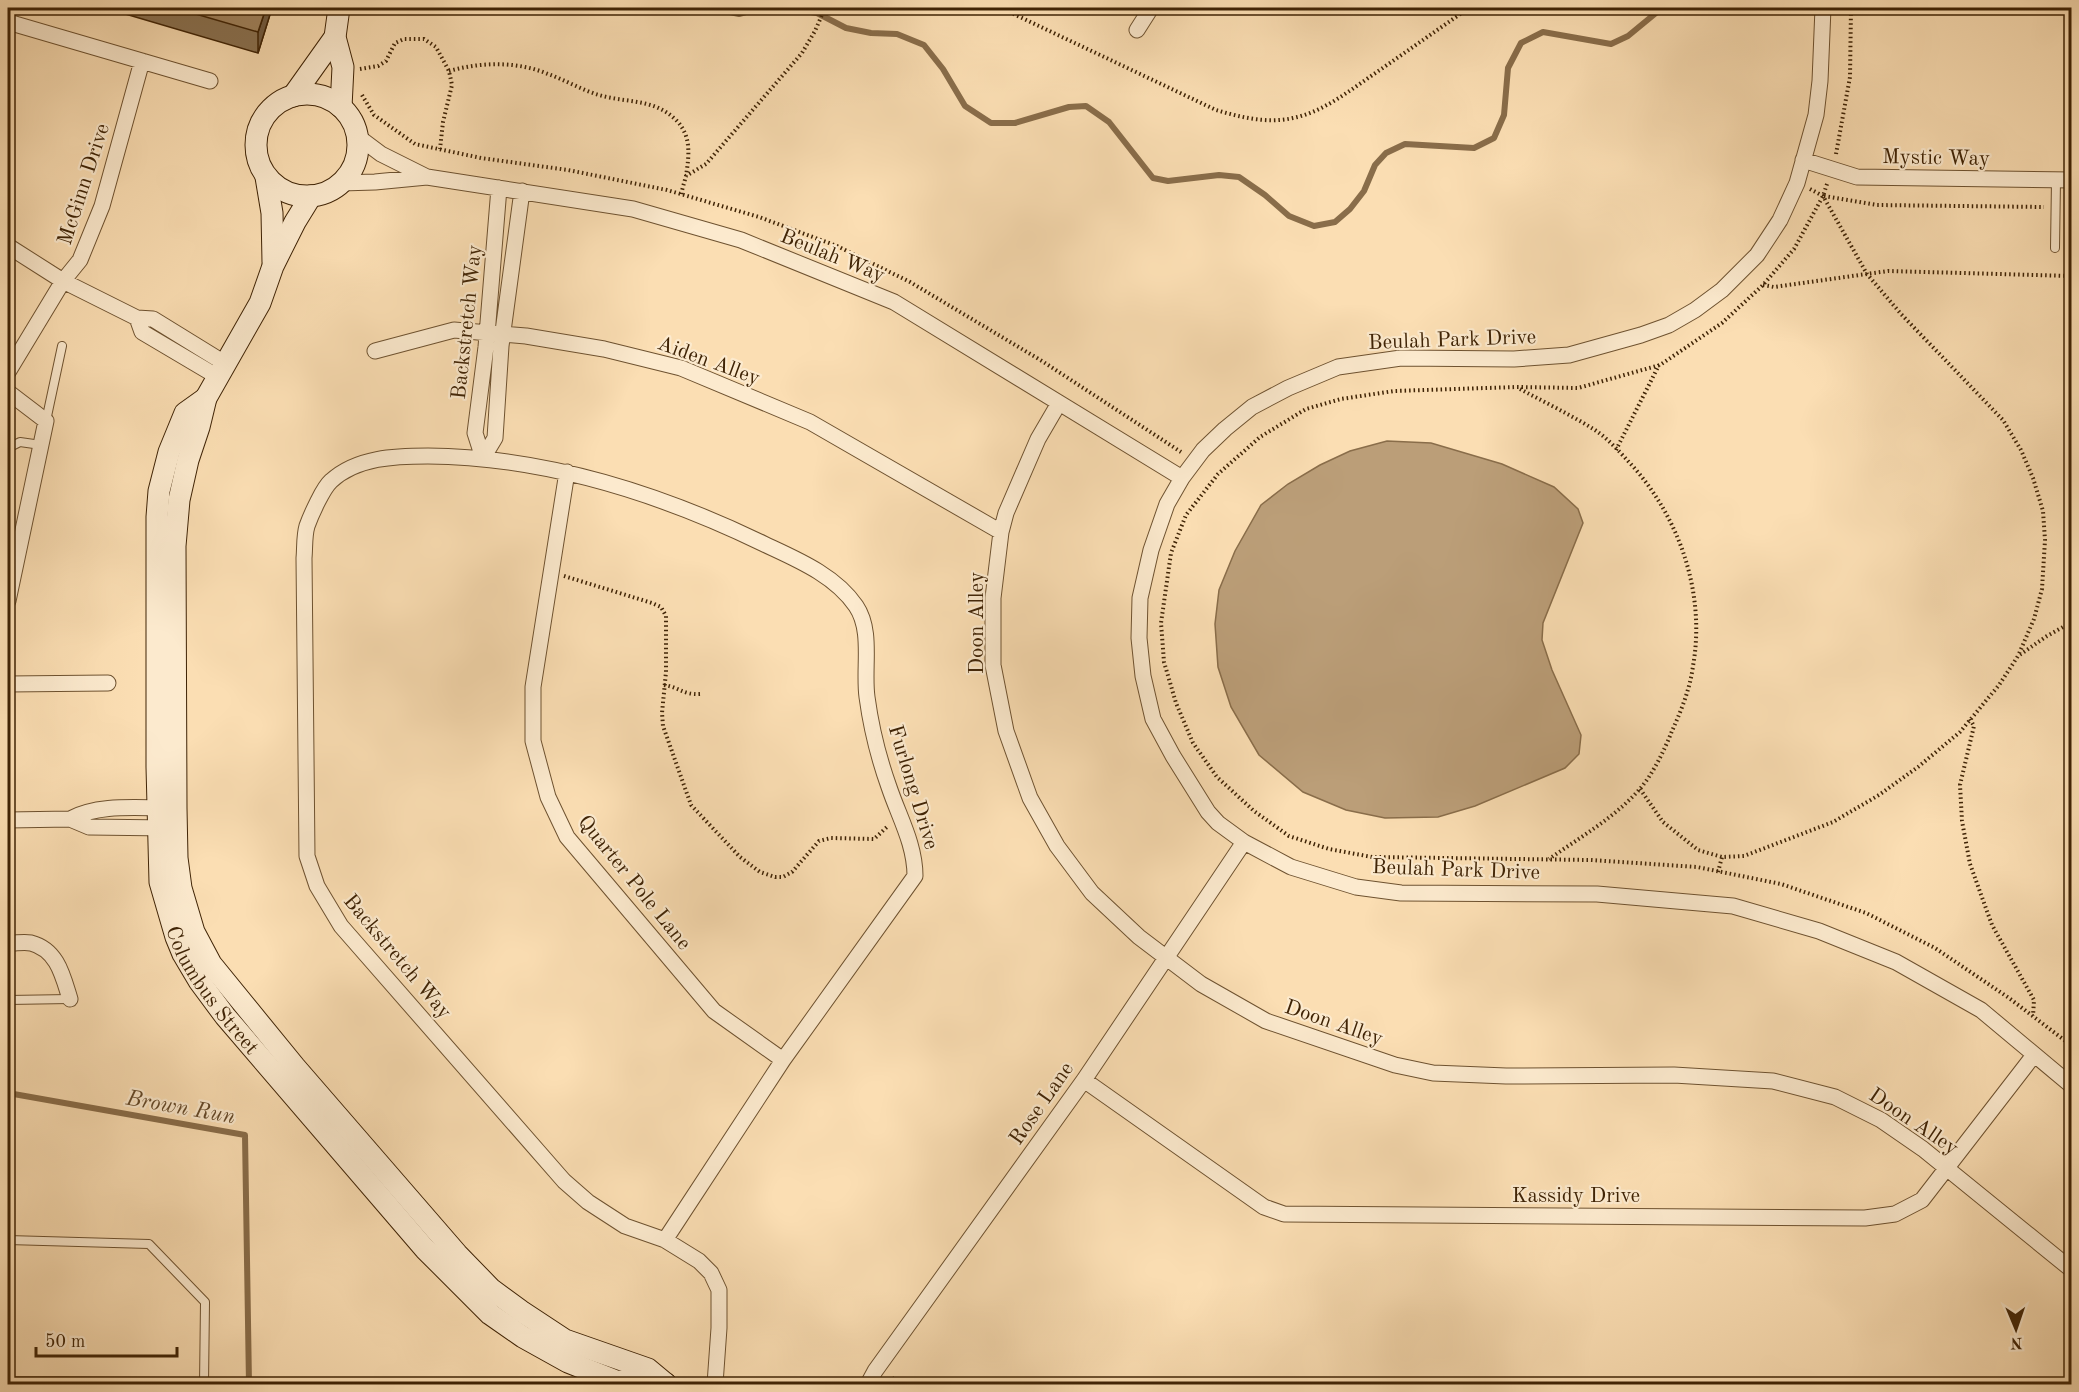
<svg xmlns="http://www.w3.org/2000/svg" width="2079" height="1392" viewBox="0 0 2079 1392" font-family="'Old Standard TT',serif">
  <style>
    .water { fill: #bb9e78; stroke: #896d4a; stroke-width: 1.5 }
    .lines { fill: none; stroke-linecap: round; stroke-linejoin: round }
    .stream { stroke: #896d4a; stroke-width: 6 }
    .lane-casing { stroke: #6e5230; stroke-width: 10 }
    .street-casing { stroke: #6e5230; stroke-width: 17 }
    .secondary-casing { stroke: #3f2305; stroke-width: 23 }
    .path { stroke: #3f2305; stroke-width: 4; stroke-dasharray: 1.5 3; stroke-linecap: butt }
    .lane { stroke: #fceace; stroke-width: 8 }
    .street { stroke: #fceace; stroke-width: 15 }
    .secondary { stroke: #fceace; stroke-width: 21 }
    .wall { fill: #8a7252; stroke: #3f2305; stroke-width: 1.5 }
    .shaded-wall { fill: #715c42; stroke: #3f2305; stroke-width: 1.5 }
    .building { fill: #a1845f; stroke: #3f2305; stroke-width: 1.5 }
    .labels { text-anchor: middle; stroke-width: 4.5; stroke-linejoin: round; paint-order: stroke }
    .street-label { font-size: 21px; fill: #3f2305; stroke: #fceace }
    .water-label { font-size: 22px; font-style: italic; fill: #644828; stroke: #fceace }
  </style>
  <rect width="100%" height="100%" fill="#fbdeb3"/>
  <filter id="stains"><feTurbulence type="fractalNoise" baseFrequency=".00333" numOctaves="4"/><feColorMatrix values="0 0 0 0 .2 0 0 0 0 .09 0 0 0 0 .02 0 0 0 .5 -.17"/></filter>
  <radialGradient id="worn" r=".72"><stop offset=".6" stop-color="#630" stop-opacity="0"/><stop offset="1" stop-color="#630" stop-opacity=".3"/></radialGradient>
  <path class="water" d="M1387 441 1431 443 1502 464 1554 487 1578 509 1583 523 1543 623 1542 640 1552 670 1581 735 1579 754 1565 768 1475 806 1438 817 1385 818 1346 810 1303 792 1259 755 1231 707 1218 667 1215 624 1219 590 1235 551 1261 505 1288 484 1320 465 1350 451Z"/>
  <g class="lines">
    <path class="stream" d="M712 8 739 14 760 8
      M786 8 817 13 846 28 871 33 897 34 924 45 943 69 965 106 991 123H1015L1069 107 1086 106 1109 122 1153 178 1168 181 1219 175 1239 177 1265 195 1289 216 1314 226 1335 222 1350 209 1364 191 1375 165 1386 153 1405 144 1474 148 1494 138 1504 115 1508 68 1521 43 1543 32 1611 44 1628 36 1662 8
      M8 1093 245 1135 249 1384"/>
    <g class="lane-casing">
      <path id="lane" d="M2055 248 2056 180
        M46 421 62 346
        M8 448 20 442 41 445
        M8 1000 70 999
        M8 1223V1240L149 1244 205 1302 204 1384
        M8 1240V1384
        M8 1381 204 1382"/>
    </g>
    <g class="street-casing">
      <path id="street" d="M1823 8 1820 81 1816 115 1797 183 1780 220 1757 255 1722 290 1695 310 1669 325 1641 335 1569 355 1514 359 1401 358 1338 367 1288 388 1252 407 1225 429 1203 450 1182 478 1167 504 1151 550 1140 598 1139 638 1143 676 1153 719 1173 756 1208 812 1218 823 1244 842 1291 867 1356 887 1401 893 1597 894 1733 906 1819 931 1896 962 1981 1010 2072 1086
        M8 22 210 81
        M1137 30 1151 8
        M357 136 381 154 427 177
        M1803 160 1857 177 2072 180
        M341 183 375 182 427 177 633 209 741 240 894 302 1182 478
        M8 246 63 281 137 318 153 319 226 364
        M137 318 142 332 218 377
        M375 351 454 330 526 336 604 349 681 368 810 422 1001 532
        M8 372 63 281 80 260 102 206 142 61
        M8 392 46 421 8 601
        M1059 403 1038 439 1006 513 1001 532 993 598V665L1006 731 1030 798 1057 846 1092 893 1139 937 1201 984 1266 1021 1395 1065 1433 1073 1506 1076 1674 1075 1773 1081 1835 1097 1881 1120 1923 1149 2072 1270
        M483 458 475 433 486 347 499 188
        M483 458 495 438 501 346 522 191
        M567 472 533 687V741L548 797 567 837 714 1011 783 1060
        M8 684 108 683
        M70 819C98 804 135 808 167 808
        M8 820 70 819 89 827 168 828
        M8 944C15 943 24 942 31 943 58 950 63 977 70 999
        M1084 1080 1264 1207 1284 1214 1865 1218 1895 1214 1922 1200 2034 1055
        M665 1240 783 1060 915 876C915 844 899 817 889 787 879 759 871 727 867 697 863 668 873 631 856 606 835 575 796 559 764 544 659 493 546 457 428 456 396 456 357 457 331 481 323 488 311 515 307 526 304 536 305 548 304 558L307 856 317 886 341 926 564 1181 588 1202 625 1226 665 1240 699 1261 711 1273 719 1290V1328L715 1384
        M868 1384 875 1371 1084 1080 1244 842"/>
    </g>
    <g class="secondary-casing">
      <g id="secondary">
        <path d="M339 8 335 37 343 67 341 107"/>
        <circle cx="307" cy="145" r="51"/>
        <path d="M293 96 335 37"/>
        <path d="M266 177 272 213 273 262"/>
        <path d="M311 196 295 222 273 266 260 303 206 398 199 427 188 460 179 500 175 546 176 808 177 858 181 888 194 932 211 964 295 1067 457 1254 491 1289 521 1311 565 1340 648 1369 666 1384"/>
        <path id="s1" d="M206 398 185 413 169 452 159 491 157 517V767L160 882 176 937 183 954 199 981 225 1016 425 1249 490 1314 523 1337 568 1362 616 1381 666 1384"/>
      </g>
    </g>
    <path class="path" d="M1001 8 1216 110C1240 117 1267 124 1293 118 1323 112 1349 91 1374 74 1406 52 1437 30 1469 8
      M360 69 378 66 386 61 395 43 404 39H424L436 47 449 71 452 85 443 122 440 149
      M449 71C481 62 517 61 548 74 565 80 582 90 599 95 625 103 654 98 676 120 692 136 689 156 686 176
      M362 95 374 115 415 144 481 158 568 170 667 190 759 217 837 246 910 282 1042 361 1181 452
      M1836 154 1850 77 1851 8
      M1827 184 1823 196 1794 249 1763 285 1722 323 1660 365 1578 388 1517 387 1394 391 1341 399 1306 409 1260 437 1218 474 1186 515 1171 553 1161 623 1164 662 1176 703 1193 743 1217 777 1254 811 1289 836 1329 849 1372 857 1591 860 1697 867 1781 884 1866 913 1935 948 2009 998 2072 1046
      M1810 189 1823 196 1867 274 1901 314 2003 420 2021 450 2033 478 2043 511 2045 540 2042 589 2034 619 2018 656
      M681 194 686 176 706 164 802 53 815 31 825 8
      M1824 196 1877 205 2044 207
      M1763 285 1774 287 1888 271 2072 276
      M1520 389C1544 402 1571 415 1595 430 1607 438 1619 451 1628 461 1679 515 1706 593 1693 666 1690 689 1681 711 1672 731 1664 751 1653 774 1639 790 1614 818 1579 838 1549 859
      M1616 450 1659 365
      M564 576 652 603 661 607 666 616V672L662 713 663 726 691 805 740 857 760 872 775 877H783L792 872 819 841 831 838 874 839 887 827
      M664 685C679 687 683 695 700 694
      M1970 719 1974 726 1960 785 1962 821 1970 864 1992 925 2034 1000 2033 1016
      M1640 789 1663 822 1698 850 1722 857 1744 856 1833 822 1879 795 1918 767 1960 732 1999 685 2018 656 2047 636 2072 622
      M1718 872 1722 857
      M892 1378 901 1384"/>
    <use href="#lane" class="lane"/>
    <use href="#street" class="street"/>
    <use href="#secondary" class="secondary"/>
  </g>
  <path class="wall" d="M105 8H272L258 53Z"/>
  <path class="shaded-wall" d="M266 8H272L258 53V32Z"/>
  <path class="building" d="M175 8H266L258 32Z"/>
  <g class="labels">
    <g class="street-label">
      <text transform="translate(1936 157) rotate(1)" y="7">Mystic Way</text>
      <text transform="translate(83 184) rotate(-72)" y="7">McGinn Drive</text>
      <text transform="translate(833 255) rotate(22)" y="7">Beulah Way</text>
      <text transform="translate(466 322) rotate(-84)" y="7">Backstretch Way</text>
      <text transform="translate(1452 339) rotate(-2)" y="7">Beulah Park Drive</text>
      <text transform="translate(709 360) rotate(20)" y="7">Aiden Alley</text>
      <text transform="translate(976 623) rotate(-90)" y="7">Doon Alley</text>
      <text transform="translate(914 787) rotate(73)" y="7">Furlong Drive</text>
      <text transform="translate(1456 869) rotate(2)" y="7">Beulah Park Drive</text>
      <text transform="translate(635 882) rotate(51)" y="7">Quarter Pole Lane</text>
      <text transform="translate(398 956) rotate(50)" y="7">Backstretch Way</text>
      <text dy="7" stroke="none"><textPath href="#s1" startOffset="621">Columbus Street</textPath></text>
      <text transform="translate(1334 1022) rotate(19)" y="7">Doon Alley</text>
      <text transform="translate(1041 1103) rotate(-55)" y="7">Rose Lane</text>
      <text transform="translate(1914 1121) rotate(34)" y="7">Doon Alley</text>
      <text x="1576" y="1202">Kassidy Drive</text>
    </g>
    <g class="water-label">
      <text transform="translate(181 1106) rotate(10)" y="8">Brown Run</text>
    </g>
  </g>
  <rect width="2079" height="1392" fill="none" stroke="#fbdeb3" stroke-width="30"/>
  <rect x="9" y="9" width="2061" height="1374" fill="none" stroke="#3f2305" stroke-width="3"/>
  <rect x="15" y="15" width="2049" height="1362" fill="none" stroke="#3f2305" stroke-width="1.5"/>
  <g transform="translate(2016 1329) rotate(178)" stroke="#fceace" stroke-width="4.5" paint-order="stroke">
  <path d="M0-4.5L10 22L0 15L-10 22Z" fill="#3f2305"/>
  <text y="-9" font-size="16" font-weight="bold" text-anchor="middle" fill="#3f2305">N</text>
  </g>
  <path d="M36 1347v9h141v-9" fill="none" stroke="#3f2305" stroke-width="3"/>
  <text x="45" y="1347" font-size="18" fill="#3f2305" stroke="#fceace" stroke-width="4.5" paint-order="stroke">50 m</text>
  <rect width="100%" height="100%" filter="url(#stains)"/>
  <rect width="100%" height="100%" fill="url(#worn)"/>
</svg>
